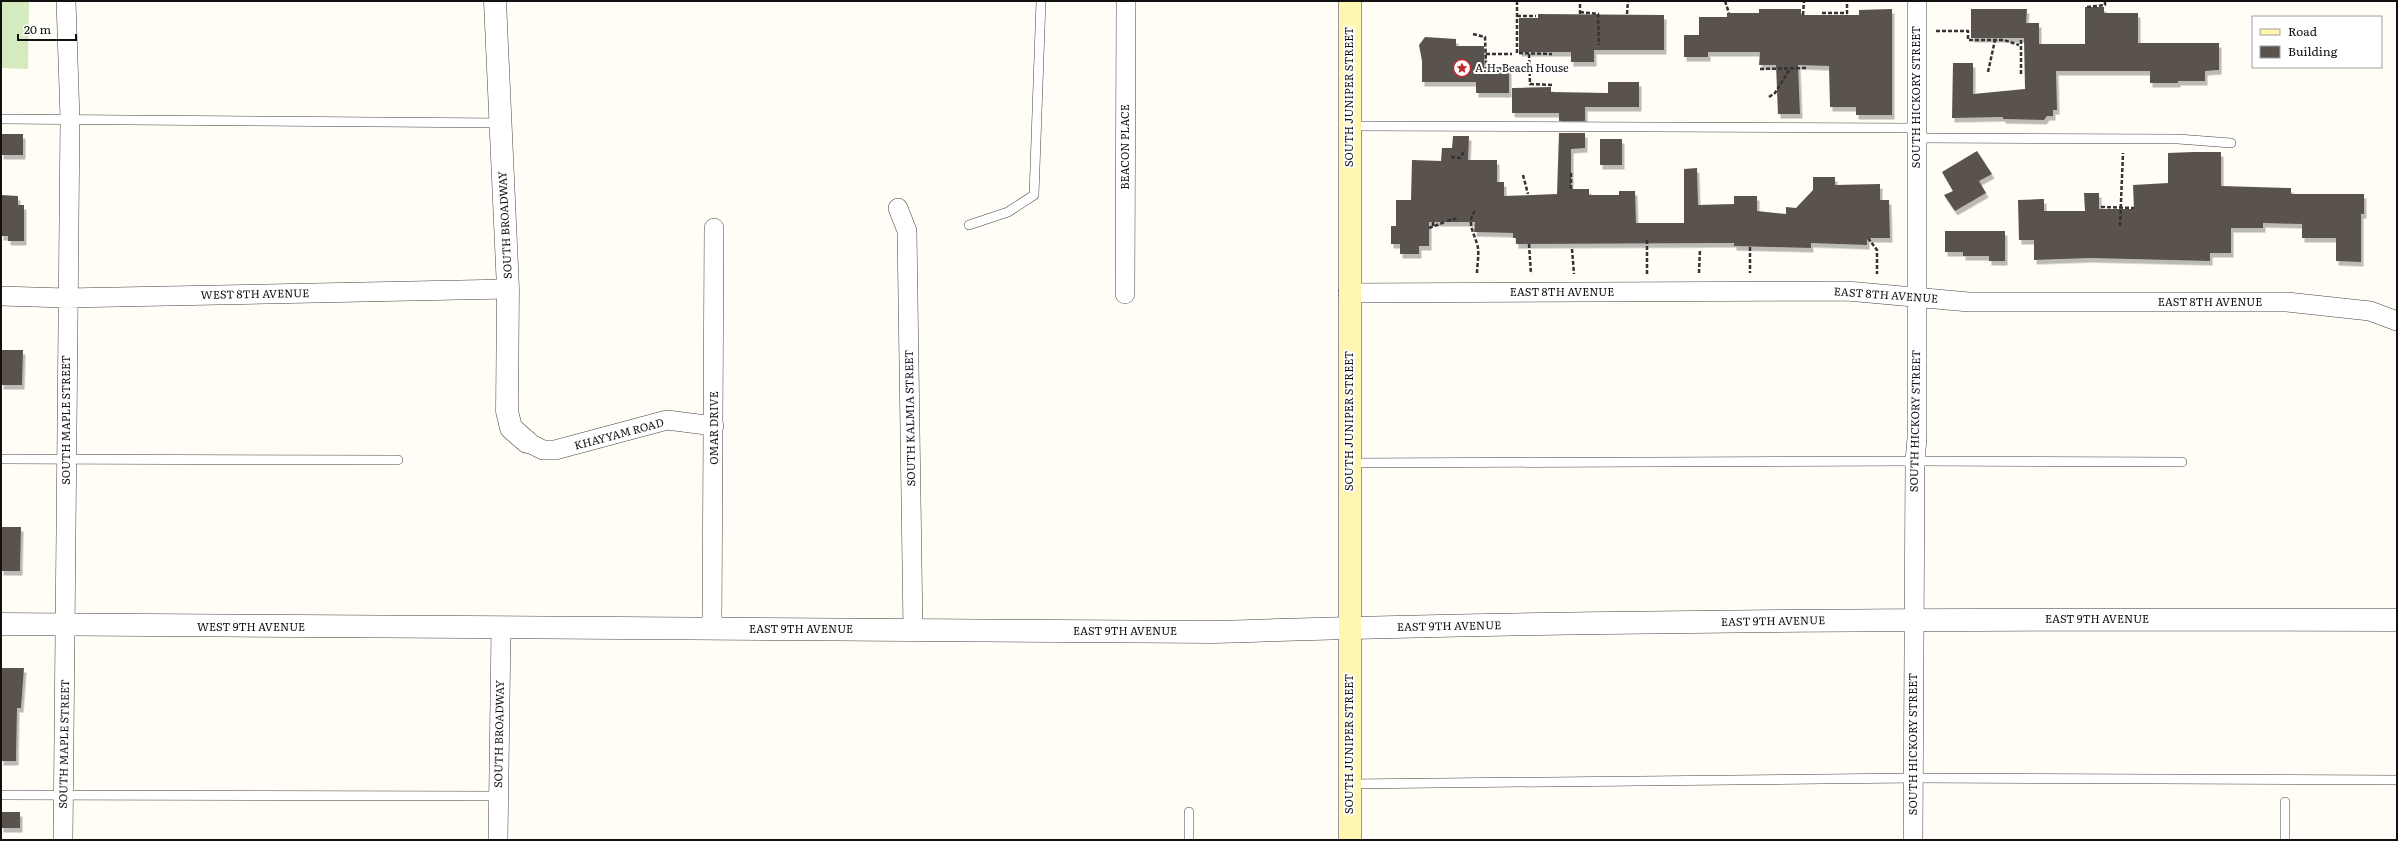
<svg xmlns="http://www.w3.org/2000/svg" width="2398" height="841" viewBox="0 0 2398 841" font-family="Literata,serif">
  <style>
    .green { fill: #d5ebbd }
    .building { fill: #5a524d; filter: url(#shadow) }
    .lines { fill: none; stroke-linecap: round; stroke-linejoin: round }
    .service-casing { stroke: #444; stroke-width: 10 }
    .minor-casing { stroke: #444; stroke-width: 20 }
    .tertiary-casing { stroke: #444; stroke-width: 23 }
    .secondary-casing { stroke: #333; stroke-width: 23 }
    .path { stroke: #333; stroke-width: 2.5; stroke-dasharray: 4 2; stroke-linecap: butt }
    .service { stroke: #fff; stroke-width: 9 }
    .minor { stroke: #fff; stroke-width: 19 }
    .tertiary { stroke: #fff; stroke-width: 22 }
    .secondary { stroke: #fff6b0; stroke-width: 22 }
    .labels { text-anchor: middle; stroke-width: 4; stroke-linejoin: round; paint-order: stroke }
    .poi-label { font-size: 11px; fill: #111; stroke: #fff; text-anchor: start }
    .street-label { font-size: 11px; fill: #111; stroke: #fff }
  </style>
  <defs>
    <filter id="shadow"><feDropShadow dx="2.5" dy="4.5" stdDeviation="0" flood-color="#0004"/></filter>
  </defs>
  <rect width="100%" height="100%" fill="#fffdf5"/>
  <path class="green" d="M1 1H29L28 69 1 68Z"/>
  <path class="building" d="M2085 7H2104V13H2138V43H2219V70L2205 71V81H2178V83H2150V71H2056L2057 110H2053V116H2047L2044 120 2003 119V117L1952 118 1953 63H1973V94L2025 89 2024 38H1971V9H2027L2026 23H2039V44H2085Z
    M1759 9H1801V15H1859V10L1892 9V115H1856V107H1830L1829 66 1798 65 1800 114H1778L1776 65H1759L1760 52H1708V57H1684V35H1699V17H1727V13H1759Z
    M1538 14 1664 15V50H1594V62H1571V52H1519V18H1538Z
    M1425 37 1456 39V46H1484V67H1509V93H1476V82H1422V61L1419 45Z
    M1608 82H1639V107H1585V121H1559V113H1512V88L1551 87V92L1608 93Z
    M1559 133H1585V148L1571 149V189H1589V195H1619V191H1635L1636 223H1684V169L1697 168 1698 205 1734 204V196H1757V211L1786 214V207L1796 208 1813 190V177H1835V185L1880 184V200H1889L1890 238H1867V245L1811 243V248L1734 246V243L1516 244V238H1513V233L1474 232 1475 222H1429V246H1419V254H1400V244H1391V226H1396V200H1411L1412 160 1441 161 1442 148H1452L1453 136H1469L1468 160H1497V182H1504V196L1557 194Z
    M1 134H23V155H1Z
    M1600 139H1622V165H1600Z
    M1977 151 1992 174 1979 181 1986 193 1955 211 1944 195 1953 191 1942 172Z
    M2193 152H2221V186L2291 188V194H2364V214H2361V262L2336 261V238H2302V224L2263 223V228H2231V253H2210V261L2090 258 2034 260V240H2019L2018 200 2044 199V211H2085L2084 193H2099V209H2134L2133 185 2168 183V153Z
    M1 195 18 196V205H24V241H8V236H1Z
    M1945 231H2005V261H1989V256H1963V252H1945Z
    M1 350H23L22 385H1Z
    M1 527H21L20 571H1Z
    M1 668H24L21 708H17L16 761H1Z
    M1 812H20V828H1Z"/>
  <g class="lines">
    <g class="service-casing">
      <path id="service" d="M1 119 502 123
        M1349 126 1916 128
        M1916 138 2178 139 2231 143
        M969 225 1008 212 1034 195 1041 1
        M1 459 398 460
        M1349 463 1915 461 2182 462
        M1349 784 1912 778 2397 780
        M1 795 498 796
        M1189 812V840
        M2285 840V802"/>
    </g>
    <g class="minor-casing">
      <path id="minor" d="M898 208 907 231 913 630
        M1348 293 1847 291 1969 302H2287L2370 311 2397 321
        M1125 294 1126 1
        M1 296 66 298 508 289
        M527 442 543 450H555L667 420 714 426
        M712 628 714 228
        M63 840 70 119 66 1
        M498 840 501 629
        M1913 840 1915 461 1917 438V1"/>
    </g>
    <g class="tertiary-casing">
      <path id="tertiary" d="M495 1 508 289 507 411 511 428 527 442
        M1 624 1214 632C1608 619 2003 619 2397 620"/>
    </g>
    <g class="secondary-casing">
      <path id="secondary" d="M1350 1V840"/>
    </g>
    <path class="path" d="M1517 1V53L1552 54
      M1725 1 1729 13
      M2087 7 2105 5V1
      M1580 12 1598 14 1599 45
      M1822 13H1847V1
      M1580 14V1
      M1627 14 1628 1
      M1803 15 1804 1
      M1517 16H1536
      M1936 31H1968V40H2004L2019 45
      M1473 34 1485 37 1486 66
      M1486 54H1512
      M1529 54 1530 84 1553 85
      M1760 69 1806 68
      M1988 72 1995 40
      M2021 74V38
      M1769 97 1775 93 1790 69
      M1451 157 1460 158 1465 150
      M1571 173V189
      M1523 175 1528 194
      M2101 207 2134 208
      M1475 211C1465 222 1476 236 1478 248 1479 256 1477 266 1477 274
      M1447 221 1458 218
      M1433 222V227
      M2120 226 2123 153
      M1429 228 1445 222
      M1868 238 1877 250V274
      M1529 244 1531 274
      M1750 247V273
      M1572 249 1574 274
      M1699 273 1700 249
      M1647 274V239"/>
    <use href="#service" class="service"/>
    <use href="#minor" class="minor"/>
    <use href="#tertiary" class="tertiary"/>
    <use href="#secondary" class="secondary"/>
  </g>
  <defs>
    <g id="sight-ring" transform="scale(0.9)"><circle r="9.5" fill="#fff" stroke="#c4262e" stroke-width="1.5"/><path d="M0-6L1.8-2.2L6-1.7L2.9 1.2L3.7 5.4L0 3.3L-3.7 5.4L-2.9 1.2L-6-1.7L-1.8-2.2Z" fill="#c4262e"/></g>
  </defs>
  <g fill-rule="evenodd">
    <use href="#sight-ring" x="1462" y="68"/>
  </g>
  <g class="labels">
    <g class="poi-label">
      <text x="1475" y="72">A.H. Beach House</text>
    </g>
    <g class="street-label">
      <text transform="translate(1349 97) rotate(-90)" y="4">SOUTH JUNIPER STREET</text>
      <text transform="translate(1916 97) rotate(-90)" y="4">SOUTH HICKORY STREET</text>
      <text transform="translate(1125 147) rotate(-90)" y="4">BEACON PLACE</text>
      <text transform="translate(505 225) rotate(-93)" y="4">SOUTH BROADWAY</text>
      <text x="1562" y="296">EAST 8TH AVENUE</text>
      <text transform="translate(255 294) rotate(-1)" y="4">WEST 8TH AVENUE</text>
      <text transform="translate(1886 295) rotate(4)" y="4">EAST 8TH AVENUE</text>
      <text x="2210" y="306">EAST 8TH AVENUE</text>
      <text transform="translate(910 418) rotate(-91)" y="4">SOUTH KALMIA STREET</text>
      <text transform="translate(66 420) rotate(-90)" y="4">SOUTH MAPLE STREET</text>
      <text transform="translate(1349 421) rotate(-90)" y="4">SOUTH JUNIPER STREET</text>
      <text transform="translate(1915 421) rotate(-89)" y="4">SOUTH HICKORY STREET</text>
      <text transform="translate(714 428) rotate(-90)" y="4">OMAR DRIVE</text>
      <text transform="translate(619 434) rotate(-15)" y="4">KHAYYAM ROAD</text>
      <text x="2097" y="623">EAST 9TH AVENUE</text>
      <text transform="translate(1773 621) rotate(-1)" y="4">EAST 9TH AVENUE</text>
      <text transform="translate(1449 626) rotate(-1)" y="4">EAST 9TH AVENUE</text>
      <text x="251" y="631">WEST 9TH AVENUE</text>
      <text x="801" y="633">EAST 9TH AVENUE</text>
      <text x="1125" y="635">EAST 9TH AVENUE</text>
      <text transform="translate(499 734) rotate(-89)" y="4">SOUTH BROADWAY</text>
      <text transform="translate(64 744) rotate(-89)" y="4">SOUTH MAPLE STREET</text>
      <text transform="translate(1349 744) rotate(-90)" y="4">SOUTH JUNIPER STREET</text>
      <text transform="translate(1913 744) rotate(-90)" y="4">SOUTH HICKORY STREET</text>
    </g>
  </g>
  <rect width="2398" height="841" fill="none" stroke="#111111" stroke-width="4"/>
  <rect x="2252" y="16" width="130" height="52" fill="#ffffff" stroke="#a0a0a0"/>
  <rect x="2260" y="29" width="20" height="6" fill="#fff6b0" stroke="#a0a0a0"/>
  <text x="2288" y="36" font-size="12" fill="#111111">Road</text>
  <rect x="2260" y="46" width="20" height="12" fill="#5a524d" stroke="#a0a0a0"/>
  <text x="2288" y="56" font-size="12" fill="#111111">Building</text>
  <path d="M18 34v6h58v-6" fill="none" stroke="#111111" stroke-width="2"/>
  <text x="24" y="34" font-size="12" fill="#111111" stroke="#ffffff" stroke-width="3" paint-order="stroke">20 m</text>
</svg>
